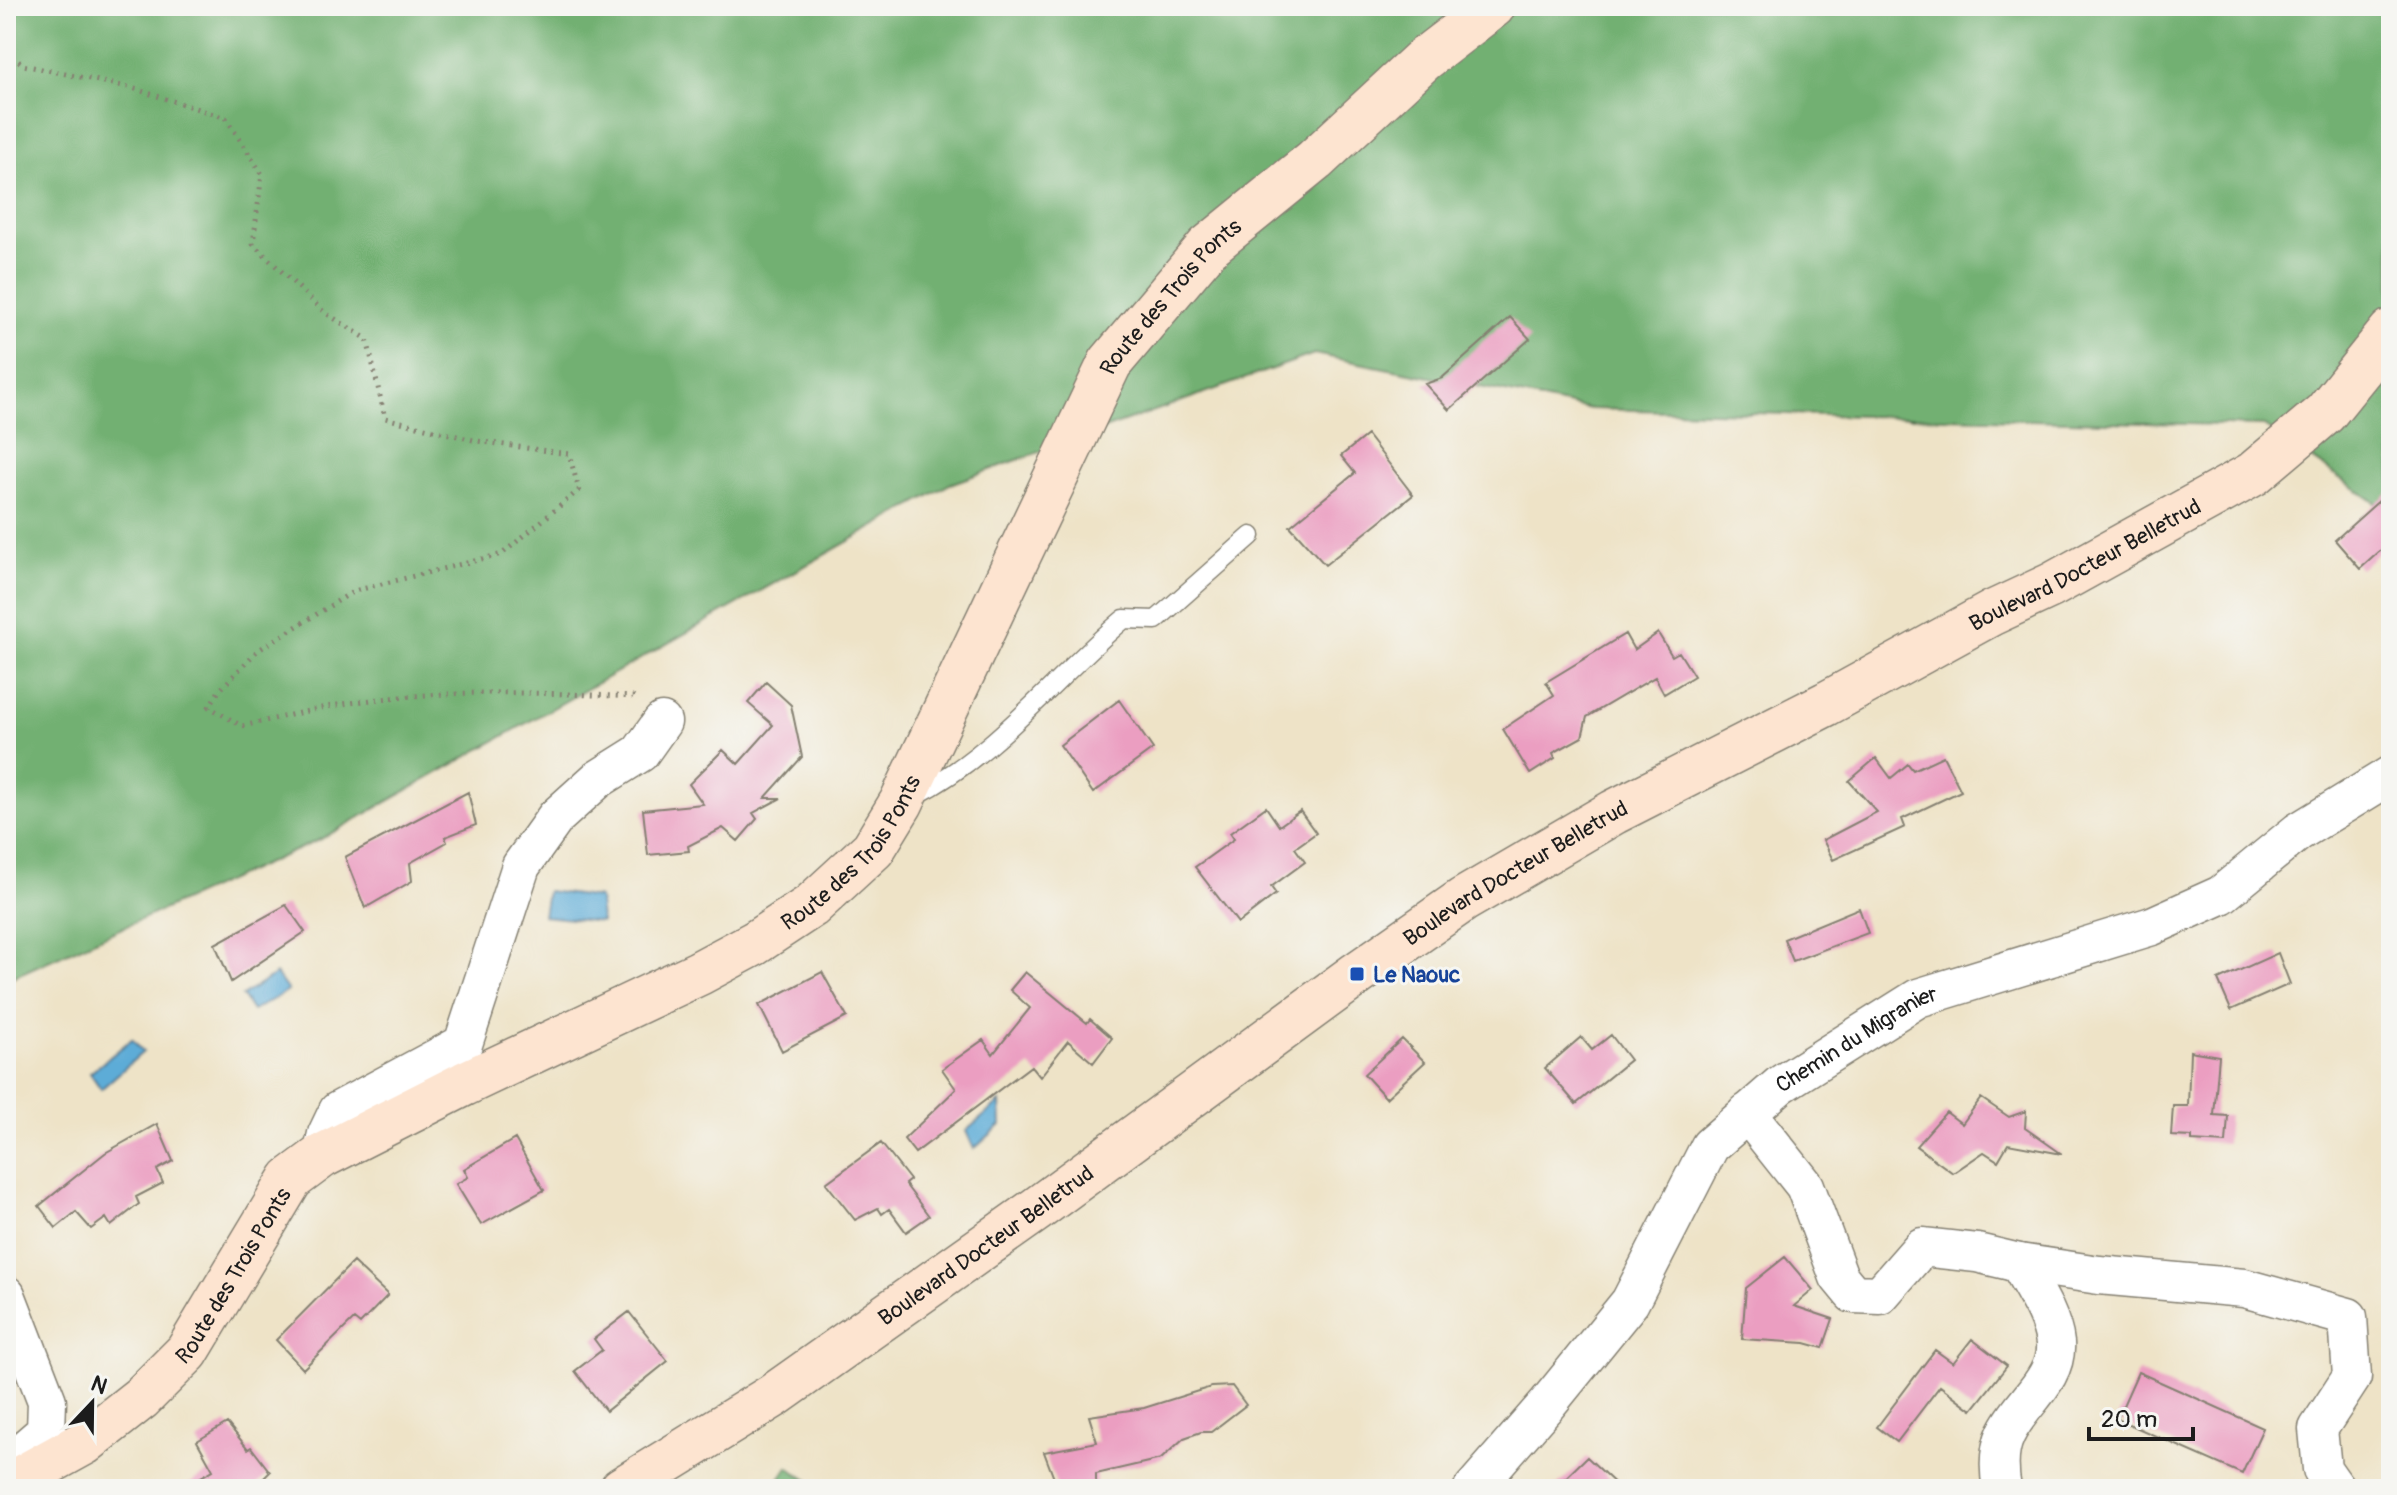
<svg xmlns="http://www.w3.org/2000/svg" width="2397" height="1495" viewBox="0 0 2397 1495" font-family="Pangolin,sans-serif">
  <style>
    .forest { fill: #72b072; stroke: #476647; stroke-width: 2 }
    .water { fill: #5dacd7; stroke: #3c647a; stroke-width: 2 }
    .building { fill: #eb9ec1 }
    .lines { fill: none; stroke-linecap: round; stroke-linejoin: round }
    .lane-casing { stroke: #858072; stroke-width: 21 }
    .street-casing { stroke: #858072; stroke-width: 41 }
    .secondary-casing { stroke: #858072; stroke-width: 47 }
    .path { stroke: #858072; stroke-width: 5; stroke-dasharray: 2 6; stroke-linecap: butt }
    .lane { stroke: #fff; stroke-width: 18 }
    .street { stroke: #fff; stroke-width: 38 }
    .secondary { stroke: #fde4d0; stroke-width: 44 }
    .transit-dot { fill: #1a4fb4; stroke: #f6f6f2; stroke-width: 3 }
    .labels { text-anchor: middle; stroke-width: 6; stroke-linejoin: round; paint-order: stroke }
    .street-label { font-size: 22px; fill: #1c1c1c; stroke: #f6f6f2 }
    .transit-label { font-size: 22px; font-weight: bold; fill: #164399; stroke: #f6f6f2; text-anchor: start }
  </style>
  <rect width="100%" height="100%" fill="#f6f6f2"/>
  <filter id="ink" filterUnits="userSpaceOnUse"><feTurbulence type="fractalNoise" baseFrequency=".0125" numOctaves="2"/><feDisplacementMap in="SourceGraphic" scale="16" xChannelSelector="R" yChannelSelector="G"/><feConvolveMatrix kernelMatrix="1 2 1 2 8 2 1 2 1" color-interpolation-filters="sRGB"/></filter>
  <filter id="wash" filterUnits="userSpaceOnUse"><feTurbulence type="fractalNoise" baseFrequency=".006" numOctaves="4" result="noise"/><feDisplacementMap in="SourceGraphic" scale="32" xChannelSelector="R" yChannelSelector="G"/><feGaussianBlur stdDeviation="1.8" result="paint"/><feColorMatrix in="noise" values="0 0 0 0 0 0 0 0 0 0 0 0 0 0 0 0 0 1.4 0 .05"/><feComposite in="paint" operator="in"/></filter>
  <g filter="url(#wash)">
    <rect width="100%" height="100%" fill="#eee3c7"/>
    <path class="forest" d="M6 6H2391V513L2264 426 1591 409 1314 354 950 484 321 839 6 980Z
      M788 1467 821 1489H773Z"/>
    <path class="water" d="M547 891 599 898 601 922 543 916Z
      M276 974 288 991 252 1011 242 996Z
      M132 1039 143 1052 101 1089 90 1073Z
      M1000 1102 1001 1125 974 1149 966 1131Z"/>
    <g id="blocks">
      <path class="building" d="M1510 317 1530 339 1449 410 1425 384 1442 378Z
        M1367 435 1413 495 1325 565 1290 526 1355 473 1341 456Z
        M2391 490V541L2360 569 2335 540Z
        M1658 633 1672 656 1679 652 1694 676 1664 694 1655 677 1587 717 1582 737 1553 753 1555 758 1530 774 1503 729 1554 695 1546 682 1625 634 1634 650Z
        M766 682 791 705 802 757 765 798H781L753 813 757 819 738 841 723 828 688 846 689 851 648 855 643 810 703 804 689 784 723 750 738 764 773 725 748 703Z
        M1119 700 1153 749 1093 793 1060 745Z
        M1943 756 1961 791 1902 819 1905 827 1833 860 1823 840 1877 812 1849 781 1876 758 1891 778 1908 764 1913 770Z
        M468 792 476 825 445 837 447 842 410 863 412 881 365 908 345 857Z
        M1266 807 1279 826 1300 811 1316 833 1295 848 1305 862 1271 887 1276 894 1238 923 1195 867 1234 839 1230 833Z
        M286 905 305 932 231 982 215 944Z
        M1859 908 1868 933 1793 961 1784 939Z
        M2278 953 2290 984 2231 1010 2218 980Z
        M822 972 847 1017 782 1051 759 1005Z
        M1025 972 1087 1023 1090 1019 1112 1038 1093 1063 1068 1041 1040 1077 1031 1066 915 1153 904 1139 956 1089 942 1069 983 1040 993 1054 1030 1008 1010 990Z
        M1611 1035 1630 1060 1576 1104 1545 1068 1581 1037 1592 1050Z
        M1402 1039 1425 1062 1386 1098 1364 1074Z
        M2190 1051 2219 1056 2214 1115 2228 1116 2226 1143 2192 1141V1137L2171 1136 2173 1106H2188Z
        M1981 1098 2009 1117 2026 1111 2025 1128 2062 1154 2008 1144 1998 1161 1984 1152 1953 1173 1916 1146 1946 1112 1962 1124Z
        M157 1124 173 1161 157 1170 163 1183 136 1197 139 1204 111 1226 106 1218 91 1229 76 1212 56 1228 39 1206 105 1153Z
        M515 1139 544 1190 481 1225 456 1184 468 1177 464 1169Z
        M881 1143 910 1180 905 1184 929 1216 906 1232 889 1209 882 1214 878 1208 855 1220 826 1183Z
        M1785 1257 1813 1290 1794 1306 1833 1319 1823 1348 1805 1343 1742 1339 1746 1288Z
        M353 1262 388 1295 360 1324 354 1319 303 1369 276 1340Z
        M629 1312 668 1361 606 1411 575 1371 602 1350 594 1339Z
        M1972 1339 2007 1366 1972 1410 1940 1386 1897 1442 1877 1427 1935 1350 1953 1363Z
        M2138 1372 2263 1428 2242 1474 2117 1419Z
        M1232 1386 1246 1405 1211 1432H1201L1184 1438 1161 1459 1096 1474V1489H1058L1044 1452 1097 1442 1089 1416 1144 1408 1211 1387Z
        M227 1423 248 1449 251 1447 270 1472 253 1489H180L213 1470 197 1441Z
        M1587 1457 1621 1489H1554Z"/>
    </g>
  </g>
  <g filter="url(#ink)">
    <use href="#blocks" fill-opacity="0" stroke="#858072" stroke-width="2"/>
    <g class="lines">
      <g class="lane-casing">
        <path id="lane" d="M914 796C996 755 1054 678 1124 619L1156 620 1251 536"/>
      </g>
      <g class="street-casing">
        <g id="street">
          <path d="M1747 1113 1805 1186 1839 1277 1853 1294 1880 1295 1922 1247 1977 1253 2019 1263 2099 1275 2244 1288 2348 1317 2352 1377 2318 1429 2322 1469 2336 1489"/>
          <path d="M322 1156 327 1134 338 1111 463 1044 521 866 556 817 597 780 640 753 662 722"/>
          <path d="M6 1295 47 1401 46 1431 9 1463 6 1484"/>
          <path id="s1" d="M1473 1489 1548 1403 1630 1302 1710 1146 1780 1085 1918 998 2152 926 2221 895 2298 832 2391 775"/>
          <path d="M2002 1489C1999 1472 1998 1450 2006 1434 2020 1403 2058 1380 2055 1343 2052 1316 2032 1287 2019 1263"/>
        </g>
      </g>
      <g class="secondary-casing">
        <g id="secondary">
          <path id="s2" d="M6 1486 84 1443 141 1398 187 1352 291 1179 322 1156 464 1084 699 973 755 943 811 906 873 849 901 803 1110 363 1208 247 1315 160 1423 60 1493 6"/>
          <path id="s3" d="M622 1489 773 1396 1037 1209 1357 974 1463 900 1614 812 1826 704 1992 613 2052 585 2253 474 2325 413 2391 331"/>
        </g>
      </g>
      <path class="path" d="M6 51 23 65 132 88 226 118 262 174 253 244 324 312 367 339 385 418 477 441 569 454 579 490 502 554 354 591 257 651 219 691 209 707 242 726C277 719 314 708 350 703 443 689 539 692 633 697L637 701"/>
      <use href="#lane" class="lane"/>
      <use href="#street" class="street"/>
      <use href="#secondary" class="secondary"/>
    </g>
  </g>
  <rect class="transit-dot" x="1349" y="966" width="16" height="16" rx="4"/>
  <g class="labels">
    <g class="street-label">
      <text dy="8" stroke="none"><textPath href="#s2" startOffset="1732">Route des Trois Ponts</textPath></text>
      <text dy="8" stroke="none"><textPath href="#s3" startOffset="1734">Boulevard Docteur Belletrud</textPath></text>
      <text dy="8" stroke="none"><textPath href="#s2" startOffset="1084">Route des Trois Ponts</textPath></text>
      <text dy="8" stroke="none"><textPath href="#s3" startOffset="1086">Boulevard Docteur Belletrud</textPath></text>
      <text dy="8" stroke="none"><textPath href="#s1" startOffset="602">Chemin du Migranier</textPath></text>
      <text dy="8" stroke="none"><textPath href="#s3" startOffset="438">Boulevard Docteur Belletrud</textPath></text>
      <text dy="8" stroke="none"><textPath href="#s2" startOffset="316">Route des Trois Ponts</textPath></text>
    </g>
    <g class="transit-label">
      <text x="1373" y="982">Le Naouc</text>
    </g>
  </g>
  <rect width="2397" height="1495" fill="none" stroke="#f6f6f2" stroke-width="32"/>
  <g transform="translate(92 1403) rotate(22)" stroke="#f6f6f2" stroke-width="6" paint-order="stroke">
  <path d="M0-6L14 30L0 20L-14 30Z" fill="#1c1c1c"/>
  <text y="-12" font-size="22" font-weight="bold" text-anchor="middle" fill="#1c1c1c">N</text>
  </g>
  <path d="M2089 1427v12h104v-12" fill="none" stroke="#1c1c1c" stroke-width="4"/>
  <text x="2101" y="1427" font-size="24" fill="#1c1c1c" stroke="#f6f6f2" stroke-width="6" paint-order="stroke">20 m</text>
</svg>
